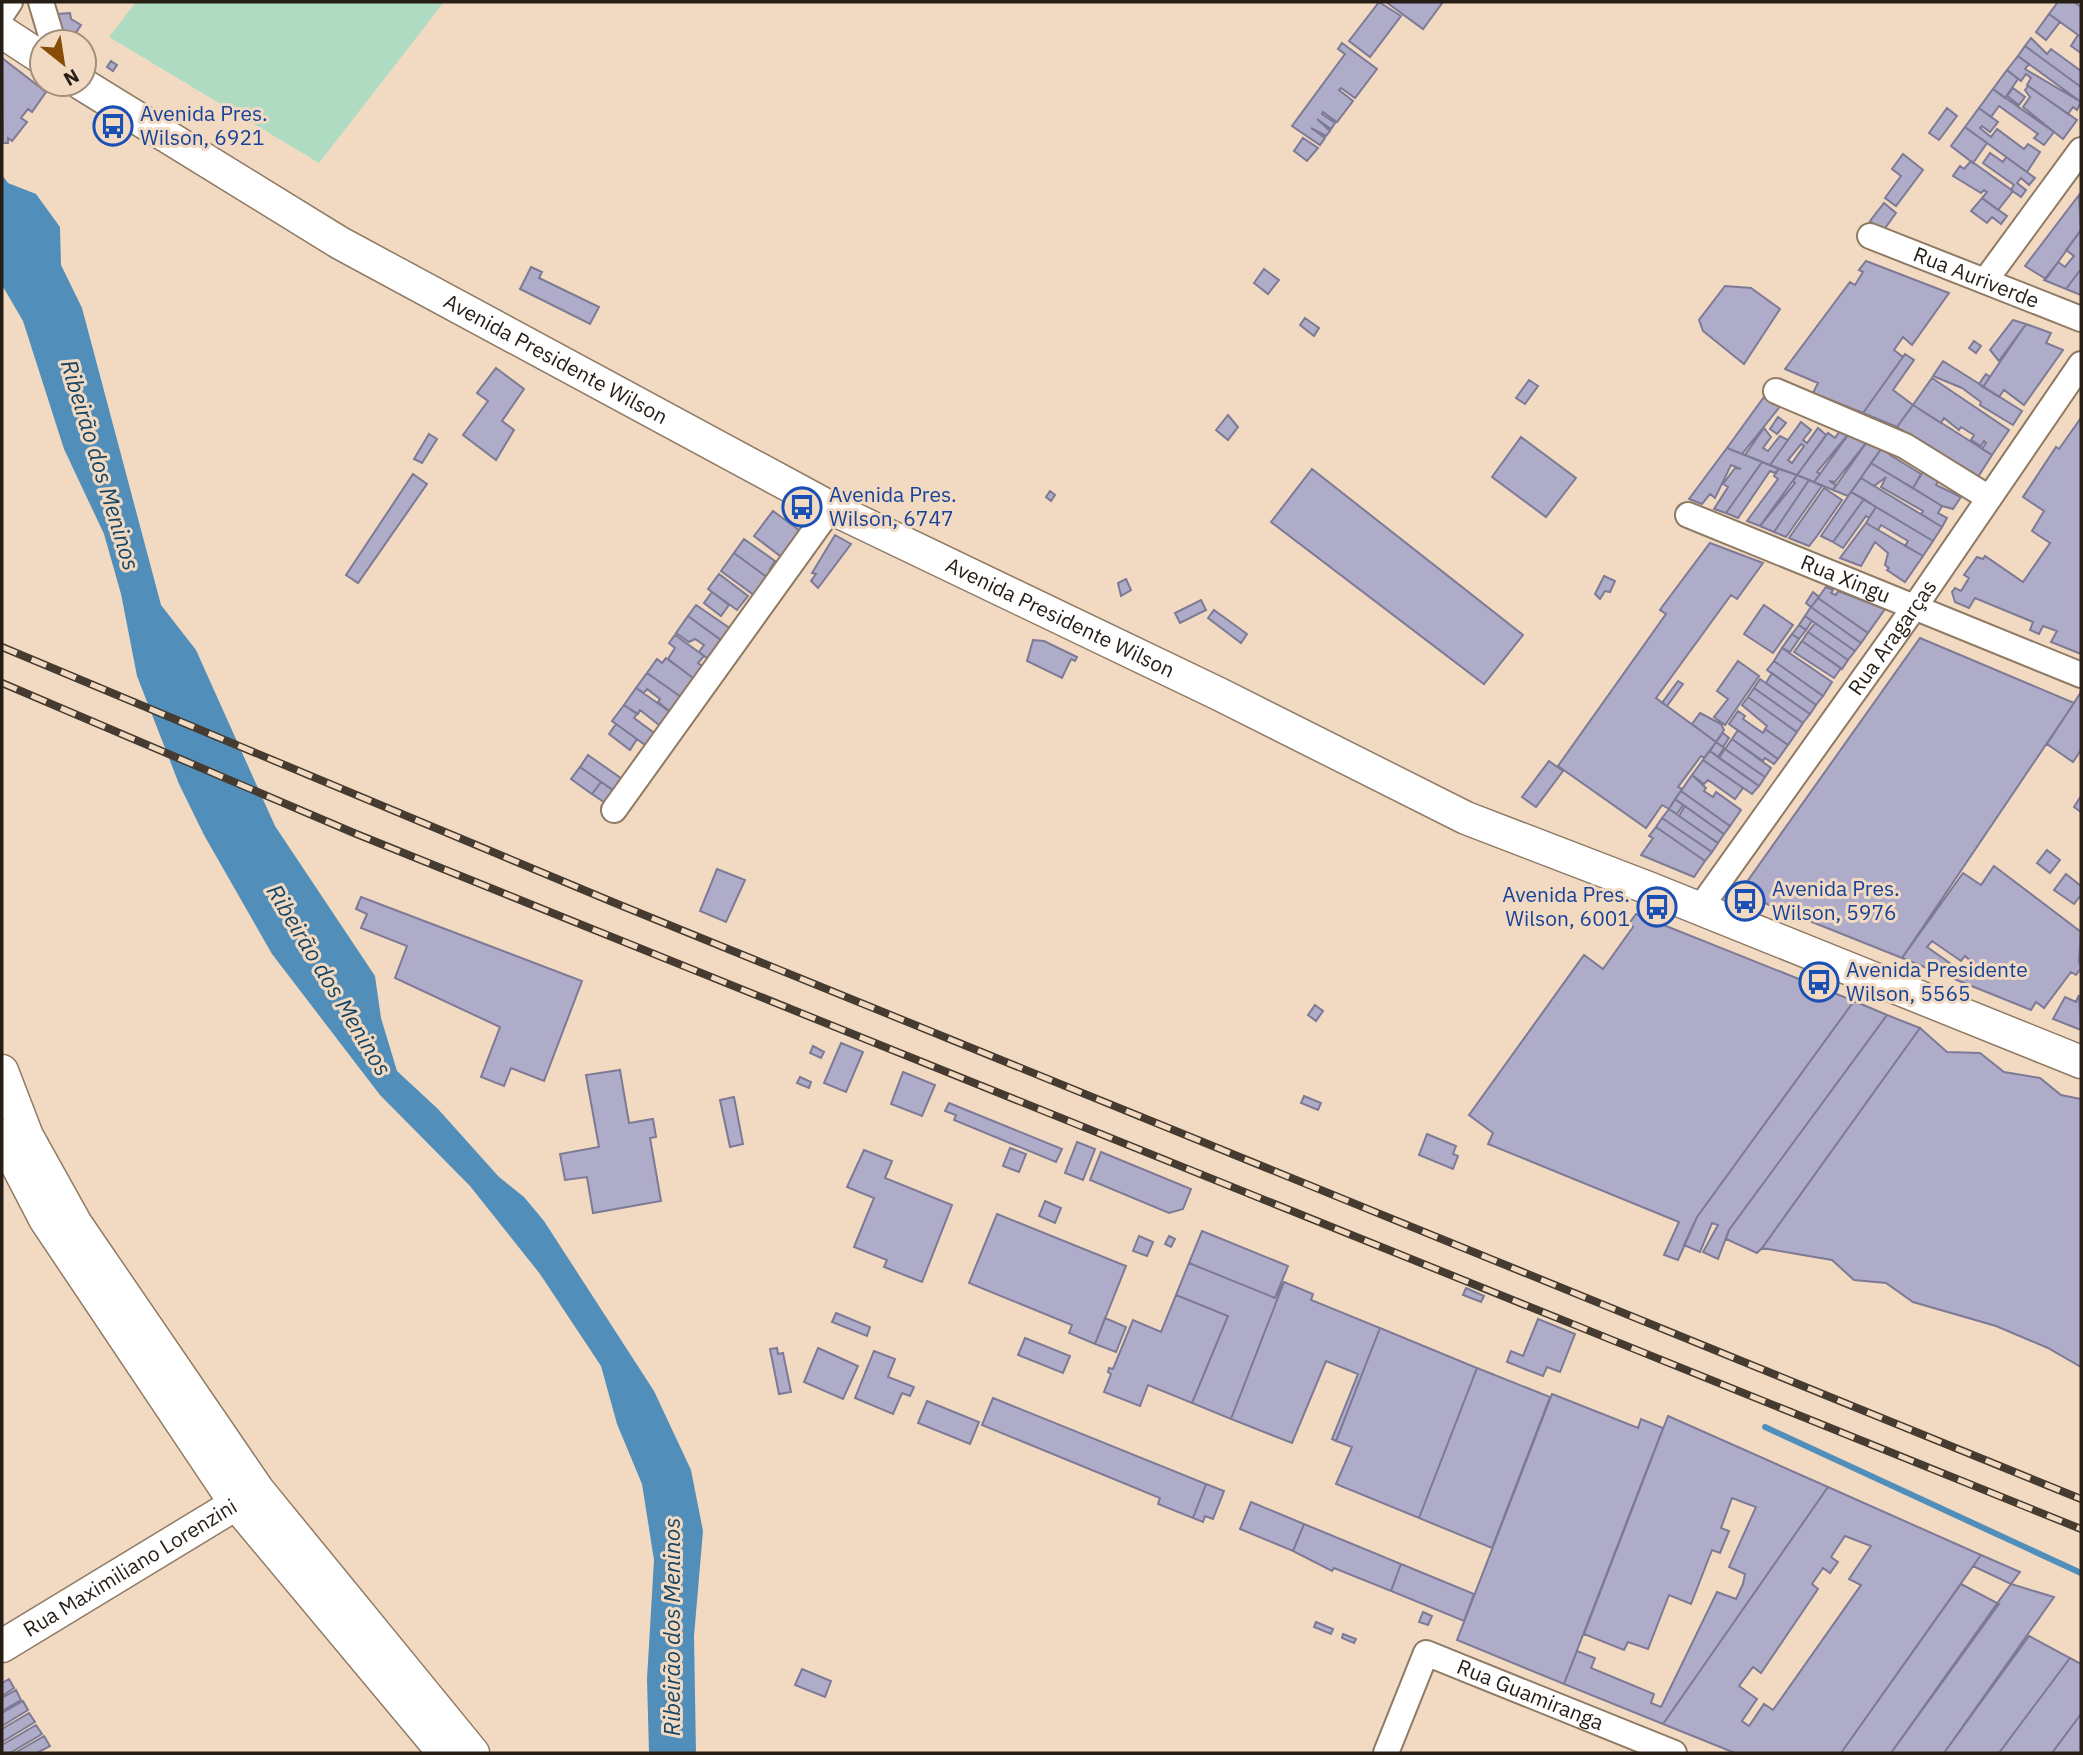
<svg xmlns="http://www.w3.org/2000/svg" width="2083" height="1755" viewBox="0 0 2083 1755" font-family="'IBM Plex Sans',sans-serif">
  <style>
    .green { fill: #aedbc2 }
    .water { fill: #518eba }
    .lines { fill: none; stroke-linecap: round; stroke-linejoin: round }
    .stream { stroke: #518eba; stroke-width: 6 }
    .building { fill: #afacca; stroke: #7d7a96; stroke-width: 2; fill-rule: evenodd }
    .minor-casing { stroke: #8f7a64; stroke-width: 28 }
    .major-casing { stroke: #8f7a64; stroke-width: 35 }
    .minor { stroke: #fff; stroke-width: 24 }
    .major { stroke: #fff; stroke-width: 32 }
    .rail-casing { stroke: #453b30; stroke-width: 8 }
    .rail { stroke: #f2dac2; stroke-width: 5; stroke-dasharray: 16; stroke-linecap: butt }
    .labels { text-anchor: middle; stroke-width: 6; stroke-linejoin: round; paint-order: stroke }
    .transit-label { font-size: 21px; fill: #164399; stroke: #f2dac2; text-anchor: start }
    .street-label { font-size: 21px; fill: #261e15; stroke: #f2dac2 }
    .water-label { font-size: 23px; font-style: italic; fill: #164564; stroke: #f2dac2 }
  </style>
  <rect width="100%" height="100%" fill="#f2dac2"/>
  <path class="green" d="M136 2H444L319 163 109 37Z"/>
  <path class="water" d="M2 175 8 183 36 194 60 227 61 265 82 308 161 605 196 650 275 826 375 976 381 1018 397 1071 438 1109 499 1177 524 1197 544 1221 654 1391 691 1470 703 1531 694 1636 696 1753H649L647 1679 654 1560 642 1484 617 1424 601 1366 540 1274 470 1186 380 1095 272 954 204 835 179 784 137 676 121 594 104 534 64 449 23 321 2 285Z"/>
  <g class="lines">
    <path class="stream" d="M1765 1427 2081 1573"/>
  </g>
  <path class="building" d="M1379 2 1401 16 1370 57 1349 41Z
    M1386 2H1443L1423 29Z
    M2058 2H2074L2081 7V37L2049 14Z
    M70 13 71 19 81 25 73 37 64 39 58 14Z
    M2049 14 2060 22 2046 40 2036 32Z
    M2078 35 2081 37V53L2071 46Z
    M2031 38 2047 54 2051 49 2081 71V87L2025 46Z
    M1342 43 1377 69 1355 98 1341 88 1339 90 1353 101 1337 122 1323 112 1322 114 1335 123 1331 129 1317 119 1330 131 1326 136 1311 128 1325 138 1320 145 1292 126 1345 54 1338 49Z
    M2025 46 2081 87V102L2018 56Z
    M2018 56 2029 64 2025 69 2081 102 2077 110 2073 107 2068 114 2027 85 2031 78 2026 74 2021 81 2007 70Z
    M2 58 46 92 32 112 28 109 21 118 27 122 12 141 8 138V143H3Z
    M111 61 117 65 113 71 107 67Z
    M2007 70 2018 79 2005 98 1993 89Z
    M2028 86 2077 120 2063 139 2023 107 2030 97 2025 90Z
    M2013 88 2025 97 2019 105 2007 96Z
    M1993 89 2054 132 2044 145 2034 138 2038 134 1999 106 1991 117 1979 108Z
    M1947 108 1957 116 1939 140 1929 133Z
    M1979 108 1998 122 1990 132 1982 126 1980 128 1991 137 1997 129 2024 149 2028 144 2040 152 2027 172 1965 127Z
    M1965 127 1987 143 1973 163 1951 146Z
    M1303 138 1318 148 1307 161 1294 151Z
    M1990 153 2003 162 2006 157 2035 178 2029 185 2021 178 2017 183 2026 190 2021 197 2011 190 2014 185 1983 163Z
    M1903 154 1923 170 1896 206 1885 198 1901 176 1892 169Z
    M1971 161 2013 191 1998 210 1982 198 1987 192 1984 190 1981 193 1953 176 1960 166 1964 169Z
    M2079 195 2081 230 2046 279 2025 266Z
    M1982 198 2007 216 2001 224 1992 217 1987 223 1971 211Z
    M1884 203 1896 213 1883 231 1870 221Z
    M2081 230V269L2066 289 2044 280 2058 262 2065 267 2074 256 2066 250Z
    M1866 261 1949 293 1912 345 1903 337 1894 350 1903 357 1863 413 1813 393 1818 383 1785 369 1850 282 1855 285 1863 272 1859 270Z
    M531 267 542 272 539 278 599 307 590 324 520 289Z
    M1264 269 1279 280 1268 294 1254 283Z
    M2081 269V295L2066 289Z
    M1725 286 1751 288 1780 309 1744 364 1703 331 1699 320Z
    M1305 318 1319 328 1314 336 1300 325Z
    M2013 320 2026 324 1999 361 1990 350Z
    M2026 324 2051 333 2046 343 2063 350 2024 405 2004 390 1999 397 1983 387Z
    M1974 341 1981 346 1976 353 1969 348Z
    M1905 354 1914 360 1893 390 1913 405 1897 427 1863 413Z
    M1943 361 2022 411 2013 425 1980 405 1981 402 1962 388 1933 376Z
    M496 368 524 389 502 421 514 430 496 460 463 435 488 401 477 393Z
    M1986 374 1990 377 1983 387 1979 384Z
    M1932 378 2009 430 1992 455 1982 449 1986 443 1984 441 1981 446 1971 440 1974 435 1961 427 1959 430 1944 418 1941 423 1913 405Z
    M1529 380 1538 386 1525 404 1516 398Z
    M1764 397 1782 404 1742 454 1727 448Z
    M1913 405 1992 455 1978 477 1897 427Z
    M1228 415 1238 427 1228 440 1216 430Z
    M1778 417 1786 423 1777 434 1770 429Z
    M2081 418V654L2051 642 2057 631 2043 626 2039 634 2030 630 2033 622 1975 598 1969 608 1955 602 1952 592 1955 588 1961 591 1969 578 1964 575 1977 557 1983 559 1985 556 2023 582 2050 543 2032 531 2044 511 2023 497 2056 447 2059 449Z
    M1801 422 1811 430 1803 440 1807 443 1818 428 1826 435 1797 475 1770 465ZM1801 444 1804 446 1792 463 1788 460Z
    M1764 428 1771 437 1763 448 1768 451 1780 436 1788 440 1770 465 1745 455Z
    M1842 428 1851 431 1817 472 1820 474 1814 482 1797 475 1828 433 1835 438Z
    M1851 431 1869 439 1835 482 1829 481 1836 485 1833 490 1814 482Z
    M429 434 437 439 422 463 414 459Z
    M1521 437 1576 478 1546 517 1492 477Z
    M1869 439 1884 445 1848 496 1833 490Z
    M1884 445 1893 450 1890 455 1921 474 1913 488 1871 463Z
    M1727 448 1762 462 1726 513 1714 509 1728 487 1723 484 1735 468 1741 469 1731 465 1715 498 1710 494 1702 504 1689 499Z
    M1762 462 1779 469 1775 473 1770 471 1738 518 1726 513Z
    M1871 463 1942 506 1938 513 1947 518 1942 527 1921 514 1923 511 1881 487 1886 477 1874 486 1861 478Z
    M1312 469 1523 635 1484 684 1271 522Z
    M1779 469 1797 475 1760 526 1747 521 1778 479 1774 476Z
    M1924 470 1939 480 1936 485 1961 497 1953 509 1942 506 1913 488Z
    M413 474 427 484 358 583 346 575Z
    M1797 475 1809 480 1774 532 1760 526 1795 483 1793 481Z
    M1861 478 1942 527 1933 541 1851 492Z
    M1809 480 1822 486 1786 537 1774 532Z
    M1824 488 1842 500 1817 536 1809 546 1789 538Z
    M1050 491 1055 495 1051 501 1046 497Z
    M1851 492 1864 499 1833 542 1821 536Z
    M1864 499 1876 507 1869 518 1866 516 1843 548 1833 542Z
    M1876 507 1933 541 1923 556 1905 546 1908 541 1881 525 1878 530 1866 523Z
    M773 511 803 533 784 559 754 536Z
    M1866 523 1923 556 1905 582 1887 570 1889 568 1885 565 1888 553 1875 542 1861 566 1840 558Z
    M835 535 851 544 818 588 811 581 816 574 812 573Z
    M744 539 775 561 770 569 776 573 771 580 734 553Z
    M1710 543 1763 563 1737 599 1731 595 1656 698 1716 742 1704 758 1701 756 1678 787 1682 789 1669 809 1662 805 1646 828 1558 766 1666 614 1660 610 1662 607Z
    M734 553 771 580 758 598 721 571Z
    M719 574 748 596 737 610 708 589Z
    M1604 576 1615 581 1610 592 1605 591 1600 599 1595 594Z
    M1126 579 1131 590 1121 596 1118 583Z
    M1826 587 1833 590 1831 593 1836 595 1838 591 1885 609 1868 633 1818 598Z
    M712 592 729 605 721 616 704 603Z
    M1813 592 1819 597 1811 607 1806 603Z
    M1818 598 1868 633 1861 643 1811 607Z
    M1201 600 1206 610 1180 623 1175 613Z
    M696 605 734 631 725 643 688 616Z
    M1764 605 1793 625 1773 653 1744 634Z
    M1811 607 1861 643 1855 651 1805 616Z
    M1214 610 1247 634 1241 643 1208 618Z
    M688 616 725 643 712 662 699 652 704 645 695 639 689 642 676 633Z
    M1805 616 1812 621 1806 630 1799 625Z
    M1815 623 1855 651 1848 660 1808 632Z
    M1799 625 1806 630 1799 639 1792 634Z
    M1808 632 1848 660 1842 669 1802 641Z
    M1792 634 1799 639 1790 652 1782 648Z
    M675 635 704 656 698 663 706 669 697 681 668 659 675 648 669 643Z
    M1920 638 2074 703 1902 958 1747 896 1744 886Z
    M1033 640 1044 641 1077 657 1075 661 1071 659 1062 678 1027 661Z
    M1802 641 1841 668 1834 678 1794 652Z
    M1782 648 1832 682 1823 696 1774 661Z
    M666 658 697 681 684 699 647 673 657 659 662 663Z
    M1738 661 1759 676 1725 725 1714 717 1728 699 1717 691Z
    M1774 661 1823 696 1816 705 1767 670Z
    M647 673 684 699 673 714 658 702 660 699 647 689 644 693 636 688Z
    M1772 673 1816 705 1810 714 1766 683Z
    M1760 679 1810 714 1803 723 1754 688Z
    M1678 681 1683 684 1667 706 1662 703Z
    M636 688 673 714 663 728 640 710 638 714 624 705Z
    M1754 688 1803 723 1797 732 1748 697Z
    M2081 692V750L2073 762 2047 744Z
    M1748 697 1797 732 1788 745 1765 729 1767 726 1742 705Z
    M624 705 637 714 634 718 657 735 648 747 612 721Z
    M1738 711 1745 716 1743 719 1763 733 1765 729 1788 745 1778 759 1729 724Z
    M1700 713 1721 724 1724 730 1716 742 1692 724Z
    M616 724 637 739 630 750 609 734Z
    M1738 730 1778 759 1774 764 1765 758 1763 761 1732 739Z
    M1723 733 1729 738 1723 747 1716 742Z
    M1732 739 1771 768 1765 777 1725 749Z
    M1716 742 1724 748 1718 757 1710 751Z
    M1725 749 1765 777 1759 786 1719 758Z
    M1710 751 1759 786 1752 794 1703 760Z
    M588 755 625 781 617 793 580 767Z
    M1703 760 1743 788 1735 799 1708 780 1704 784 1692 775Z
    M1549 761 1563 771 1536 807 1522 797Z
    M580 767 601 782 592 794 571 779Z
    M1692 775 1706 788 1704 791 1713 797 1716 792 1741 810 1730 826 1681 791Z
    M601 782 615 791 607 804 592 794Z
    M1681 791 1730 826 1724 834 1675 799Z
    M2081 796V812L2074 807Z
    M1675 799 1683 805 1677 814 1669 809Z
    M1685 806 1724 834 1718 843 1679 816Z
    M1669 809 1718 843 1712 852 1662 818Z
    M1662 818 1712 852 1705 861 1656 827Z
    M1656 827 1705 861 1694 877 1641 855 1653 838 1649 836Z
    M2047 850 2060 860 2050 873 2037 863Z
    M1994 866 2081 932 2079 961 2081 968 2076 975 2071 972 2044 1008 2036 1002 2031 1010 1902 958 1963 873 1981 885ZM1932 941 1961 961 1965 956 1974 964 1967 975 1927 947Z
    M717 869 745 880 726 922 700 911Z
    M2066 874 2081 886V895L2074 904 2054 890Z
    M361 897 582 981 544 1081 511 1068 504 1086 481 1077 500 1027 395 978 407 946 361 928 367 914 356 909Z
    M1636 914 1854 1001 1697 1217 1678 1260 1664 1255 1679 1222 1488 1144 1493 1133 1469 1115 1584 955 1603 969 1633 927 1628 925Z
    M2079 995 2081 1030 2053 1019 2065 997 2076 1002Z
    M1854 1001 1887 1015 1729 1230 1718 1259 1703 1252 1718 1225 1712 1223 1700 1252 1684 1245 1697 1217Z
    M1315 1005 1323 1011 1316 1021 1308 1015Z
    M1887 1015 1920 1028 1762 1248 1757 1253 1726 1239 1729 1230Z
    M1920 1028 1947 1052 1980 1053 2004 1072 2040 1078 2061 1095 2081 1099V1367L2048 1348 1996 1326 1913 1302 1886 1283 1854 1280 1832 1260 1762 1248Z
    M841 1043 863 1052 846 1092 824 1083Z
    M813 1046 824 1052 821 1058 810 1053Z
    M620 1070 629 1123 653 1119 656 1137 650 1138 661 1201 593 1213 587 1177 565 1180 560 1154 599 1147 586 1075Z
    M903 1072 935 1085 922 1116 891 1104Z
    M800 1077 811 1082 809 1088 797 1083Z
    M1304 1096 1321 1103 1318 1110 1301 1103Z
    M734 1097 743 1144 730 1147 720 1100Z
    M949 1103 1062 1149 1056 1162 954 1120 956 1115 945 1111Z
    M1427 1134 1456 1146 1453 1154 1458 1156 1453 1169 1419 1155Z
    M1077 1142 1095 1149 1083 1180 1065 1173Z
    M1010 1148 1026 1154 1019 1172 1003 1166Z
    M864 1150 892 1161 885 1178 952 1205 922 1282 884 1267 887 1260 854 1247 874 1198 847 1187Z
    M1101 1152 1191 1189 1183 1209 1169 1213 1090 1180Z
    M1045 1201 1061 1208 1055 1223 1039 1216Z
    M997 1214 1126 1266 1095 1344 1069 1333 1072 1325 969 1283Z
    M1202 1231 1288 1266 1275 1298 1189 1263Z
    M1139 1236 1153 1242 1147 1256 1133 1251Z
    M1169 1236 1175 1239 1171 1247 1165 1244Z
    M1189 1263 1275 1298 1284 1282 1231 1419 1192 1403 1228 1316 1176 1295Z
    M1284 1282 1313 1294 1311 1300 1380 1328 1336 1441 1332 1439 1358 1374 1326 1361 1292 1443 1231 1419Z
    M1466 1288 1484 1296 1481 1302 1463 1295Z
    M1176 1295 1228 1316 1192 1403 1148 1385 1140 1406 1104 1392 1111 1374 1108 1372 1109 1368 1113 1369 1133 1320 1161 1332Z
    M836 1313 870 1327 867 1336 832 1322Z
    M1105 1318 1126 1327 1116 1352 1095 1344Z
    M1538 1319 1575 1334 1560 1372 1547 1367 1543 1376 1507 1362 1511 1351 1523 1356Z
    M1380 1328 1477 1368 1419 1518 1336 1484 1352 1447 1336 1441Z
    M1025 1338 1070 1356 1063 1373 1018 1355Z
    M777 1348 778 1354 783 1353 791 1392 779 1394 770 1349Z
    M818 1348 858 1366 843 1399 804 1382Z
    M874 1351 895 1359 888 1377 914 1387 910 1396 902 1393 893 1414 855 1398Z
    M1477 1368 1550 1397 1492 1548 1419 1518Z
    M1552 1394 1638 1428 1641 1419 1663 1428 1564 1684 1457 1640Z
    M993 1398 1206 1484 1193 1518 1158 1504 1160 1498 982 1425Z
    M927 1401 979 1422 970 1444 918 1423Z
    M1668 1416 1828 1487 1663 1724 1564 1684 1577 1651 1595 1658 1591 1668 1654 1694 1651 1703 1661 1707 1717 1592 1736 1599 1743 1584 1745 1574 1729 1567 1756 1507 1732 1498 1721 1528 1729 1531 1720 1553 1712 1550 1691 1604 1669 1595 1648 1649 1628 1642 1624 1650 1584 1634Z
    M1206 1484 1224 1491 1213 1519 1205 1516 1203 1522 1193 1518Z
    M1828 1487 1981 1555 1841 1753H1735L1663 1724ZM1845 1536 1871 1546 1849 1579 1861 1585 1773 1710 1764 1704 1749 1726 1742 1721 1757 1699 1739 1686 1753 1667 1761 1673 1818 1589 1812 1584 1823 1568 1830 1573 1838 1562 1831 1557Z
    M1251 1502 1304 1524 1293 1551 1240 1529Z
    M1304 1524 1401 1564 1391 1591 1334 1568 1332 1571 1293 1551Z
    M1981 1555 2020 1572 2011 1584 1973 1566Z
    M1401 1564 1474 1594 1464 1621 1391 1591Z
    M1961 1584 1999 1604 1991 1615 1891 1753H1841Z
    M2011 1584 2054 1597 1944 1753H1891Z
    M1423 1612 1432 1616 1428 1625 1419 1622Z
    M1316 1622 1333 1629 1331 1634 1314 1627Z
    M1343 1634 1356 1639 1354 1643 1342 1638Z
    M2029 1636 2070 1658 1999 1753H1944Z
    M2070 1658 2081 1664V1714L2052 1753H1999Z
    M802 1669 831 1681 825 1697 795 1685Z
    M9 1679 14 1688 2 1696V1683Z
    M16 1690 21 1700 2 1711V1698Z
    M23 1701 28 1710 2 1726V1713Z
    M29 1713 35 1722 2 1742V1729Z
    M2081 1714V1753H2052Z
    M36 1725 42 1734 10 1753H2V1745Z
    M44 1736 50 1746 37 1753H15Z"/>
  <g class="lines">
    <g class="minor-casing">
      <g id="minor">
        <path d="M41 2 53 42"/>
        <path d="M2 14 10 2"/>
        <path id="s1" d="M1870 236 2081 319"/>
        <path d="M1985 281 2081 150"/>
        <path d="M1776 391 1905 446 1989 498"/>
        <path id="s2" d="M1688 515 2081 675"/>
        <path d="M614 810 831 508"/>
        <path id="s3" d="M1700 908 1916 605 2081 364"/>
        <path id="s4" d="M1386 1753 1426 1653 1674 1753"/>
      </g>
    </g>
    <g class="major-casing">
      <g id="major">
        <path d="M2 32 42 58"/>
        <path id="s5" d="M82 84 340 243 831 508 1219 694 1466 818 1651 889 2081 1062"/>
        <path d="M2 1071 27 1136 76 1224 258 1490 473 1753"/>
        <path d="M2 1136 45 1219 236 1504 444 1753"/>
        <path id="s6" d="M2 1646 254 1493"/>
      </g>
    </g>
    <use href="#minor" class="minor"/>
    <use href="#major" class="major"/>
    <g class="rail-casing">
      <path id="rail" d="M2 647 615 903 2081 1499
        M2 683 354 833 2081 1529"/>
    </g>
    <use href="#rail" class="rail"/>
  </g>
  <defs>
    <g id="bus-ring" transform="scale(2.0125)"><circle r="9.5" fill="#f2dac2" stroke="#1a4fb4" stroke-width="1.5"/><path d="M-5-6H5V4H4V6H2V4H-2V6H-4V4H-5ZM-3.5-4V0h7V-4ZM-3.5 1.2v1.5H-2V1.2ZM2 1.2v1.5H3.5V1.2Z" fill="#1a4fb4"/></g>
  </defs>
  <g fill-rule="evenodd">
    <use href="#bus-ring" x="113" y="126"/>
    <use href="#bus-ring" x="802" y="507"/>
    <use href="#bus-ring" x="1745" y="901"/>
    <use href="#bus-ring" x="1657" y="907"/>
    <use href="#bus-ring" x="1819" y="982"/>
  </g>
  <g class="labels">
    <g class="transit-label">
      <text x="140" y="121">Avenida Pres.<tspan x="140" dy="24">Wilson, 6921</tspan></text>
      <text x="829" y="502">Avenida Pres.<tspan x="829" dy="24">Wilson, 6747</tspan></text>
      <text x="1772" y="896">Avenida Pres.<tspan x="1772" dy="24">Wilson, 5976</tspan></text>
      <text x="1630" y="902" text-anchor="end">Avenida Pres.<tspan x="1630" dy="24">Wilson, 6001</tspan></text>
      <text x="1846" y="977">Avenida Presidente<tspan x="1846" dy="24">Wilson, 5565</tspan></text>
    </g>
    <g class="street-label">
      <text dy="7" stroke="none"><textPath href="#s1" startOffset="114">Rua Auriverde</textPath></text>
      <text dy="7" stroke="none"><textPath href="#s5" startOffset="548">Avenida Presidente Wilson</textPath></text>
      <text dy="7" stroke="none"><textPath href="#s2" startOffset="170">Rua Xingu</textPath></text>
      <text dy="7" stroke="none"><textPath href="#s5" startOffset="1115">Avenida Presidente Wilson</textPath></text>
      <text dy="7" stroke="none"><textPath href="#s3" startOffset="332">Rua Aragarças</textPath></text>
      <text dy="7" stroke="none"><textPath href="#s6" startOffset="150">Rua Maximiliano Lorenzini</textPath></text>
      <text dy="7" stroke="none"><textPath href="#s4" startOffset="220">Rua Guamiranga</textPath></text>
    </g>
    <g class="water-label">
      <text transform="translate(100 465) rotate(73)" y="8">Ribeirão dos Meninos</text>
      <text transform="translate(329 980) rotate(59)" y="8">Ribeirão dos Meninos</text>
      <text transform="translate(672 1627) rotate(-90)" y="8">Ribeirão dos Meninos</text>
    </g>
  </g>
  <rect width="2083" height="1755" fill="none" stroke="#261e15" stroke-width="7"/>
  <g transform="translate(63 63) rotate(150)"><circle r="33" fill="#f2dac2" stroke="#a08f7d" stroke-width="2"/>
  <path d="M0-5L12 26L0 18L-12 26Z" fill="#874c06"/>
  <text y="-10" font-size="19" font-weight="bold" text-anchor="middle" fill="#261e15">N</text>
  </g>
</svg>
